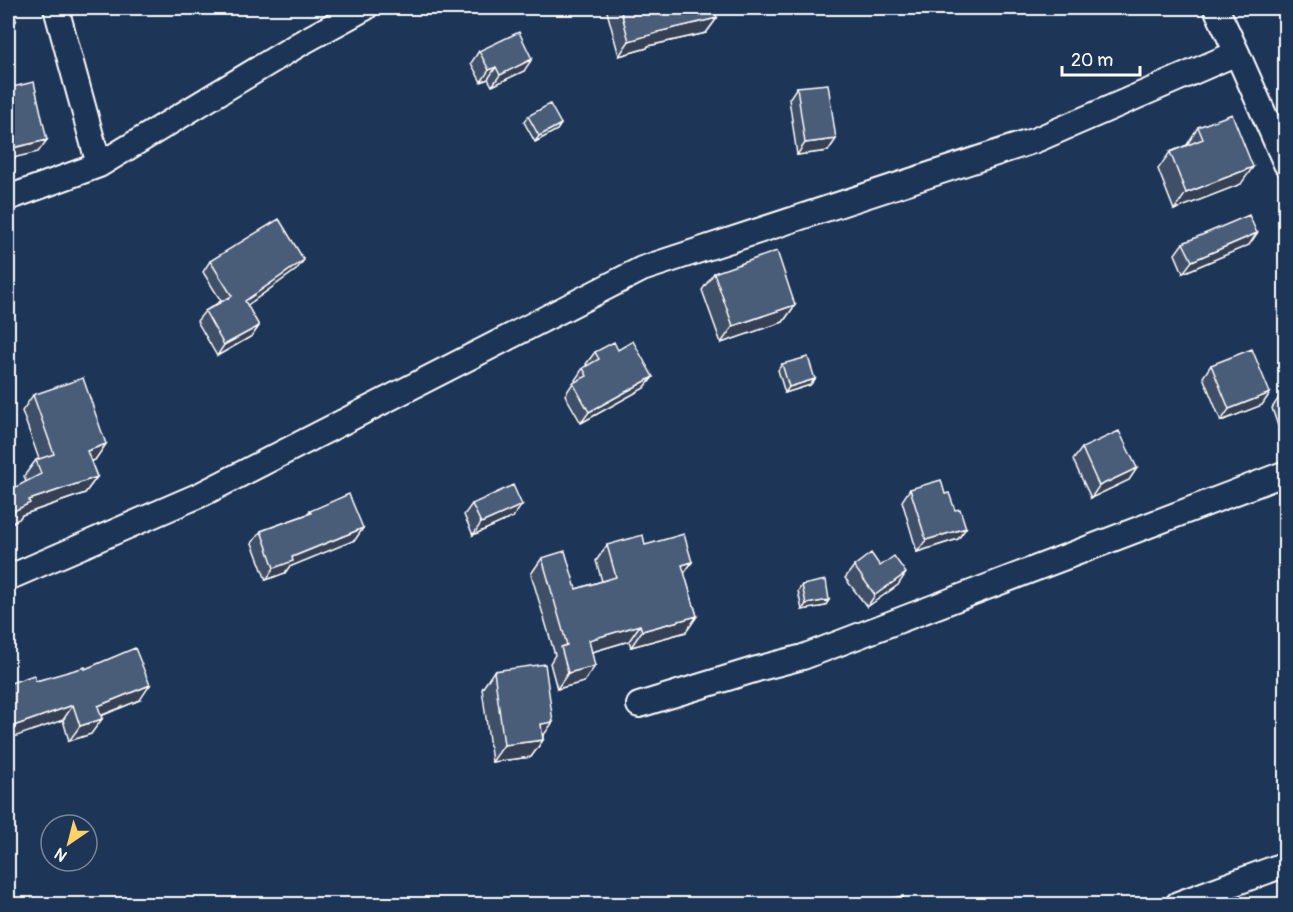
<svg xmlns="http://www.w3.org/2000/svg" width="1293" height="912" viewBox="0 0 1293 912" font-family="Pangolin,sans-serif">
  <style>
    .lines { fill: none; stroke-linecap: round; stroke-linejoin: round }
    .street-casing { stroke: #fff; stroke-width: 28 }
    .street { stroke: #1d3557; stroke-width: 24 }
    .wall { fill: #405068; stroke: #fff; stroke-width: 1.5 }
    .shaded-wall { fill: #344155; stroke: #fff; stroke-width: 1.5 }
    .building { fill: #4a5d79; stroke: #fff; stroke-width: 1.5 }
  </style>
  <rect width="100%" height="100%" fill="#1d3557"/>
  <filter id="ink" filterUnits="userSpaceOnUse"><feTurbulence type="fractalNoise" baseFrequency=".0167" numOctaves="2"/><feDisplacementMap in="SourceGraphic" scale="12" xChannelSelector="R" yChannelSelector="G"/><feConvolveMatrix kernelMatrix="1 2 1 2 8 2 1 2 1" color-interpolation-filters="sRGB"/></filter>
  <g filter="url(#ink)">
    <g class="lines">
      <g class="street-casing">
        <path id="street" d="M56 8 99 165
          M1216 8 1237 53 1286 164
          M8 198 99 165 301 43 365 8
          M8 578 202 494 642 269 1036 140 1237 53
          M639 705 757 669 803 657 1286 473
          M1178 904 1286 864"/>
      </g>
      <use href="#street" class="street"/>
    </g>
    <path class="wall" d="M135 8H158L137 14Z
      M606 8H714L717 18 706 33 648 46 647 48 619 56Z
      M479 51 524 71 492 86 488 79 481 82 471 63Z
      M797 87 836 139 828 151 797 155 789 99Z
      M528 116 561 124 557 130 535 142 524 122Z
      M1198 127 1241 184 1174 210 1158 169 1170 152 1187 145Z
      M1257 233 1249 245 1183 273 1175 254 1183 243Z
      M210 261 296 270 247 305 259 326 252 336 217 356 197 321 205 311 221 301 203 272Z
      M714 273 795 305 783 322 721 343 702 290Z
      M618 350 653 377 644 388 581 423 565 395 573 383 576 382 575 380 583 368 587 365 586 364 595 352Z
      M782 364 815 379 810 385 785 393 778 370Z
      M1211 365 1270 393 1262 405 1221 421 1203 377Z
      M1286 394V427L1279 429 1272 408 1280 396Z
      M33 395 106 444 95 460 91 462 97 477 85 493 22 515 19 519 26 482 24 476 36 460 39 459 22 411Z
      M1082 448 1137 468 1129 480 1091 498 1073 460Z
      M910 489 955 510 966 528 958 539 917 552 902 501Z
      M472 504 513 517 473 535 464 515Z
      M310 511 363 528 355 540 289 567 285 573 266 580 252 543 261 531 308 514Z
      M607 545H645L692 562 684 573 697 616 686 632 631 647 629 641 592 652 584 682 557 689 550 663 555 655 531 574 542 558 576 589 602 581 596 561Z
      M854 566H880L898 585 867 607 845 578Z
      M802 585 829 600 825 606 802 610 798 591Z
      M85 669 140 700 101 716 91 734 69 741 63 720 36 681Z
      M494 671 543 737V740L531 757 492 762 482 689Z"/>
    <path class="shaded-wall" d="M142 8H158L137 14Z
      M717 18 706 33 648 46 647 48 619 56 629 41 657 32Z
      M16 21 8 33V22Z
      M532 59 524 71 492 86 500 75Z
      M496 67 488 79 481 82 489 70Z
      M561 124 557 130 535 142 539 136Z
      M836 139 828 151 797 155 805 143Z
      M47 140 38 152 8 159V149Z
      M1253 167 1241 184 1174 210 1186 193Z
      M1257 233 1249 245 1183 273 1192 261Z
      M304 260 296 270 238 312 245 301Z
      M795 305 783 322 721 343 733 326Z
      M259 326 252 336 217 356 224 345Z
      M653 377 644 388 581 423 589 412Z
      M815 379 810 385 785 393 789 387Z
      M1270 393 1262 405 1221 421 1229 409Z
      M1286 420V427L1279 429Z
      M106 444 95 460 76 467 87 451Z
      M1137 468 1129 480 1091 498 1099 486Z
      M97 477 85 493 22 515 19 519 8 525V514L29 500Z
      M522 505 513 517 473 535 481 523Z
      M363 528 355 540 289 567 285 573 266 580 274 568 292 557Z
      M966 528 958 539 917 552 926 540Z
      M692 562 681 578 682 565Z
      M906 573 898 585 867 607 875 595Z
      M829 600 825 606 802 610 806 604Z
      M697 616 686 632 631 647 642 631Z
      M640 625 629 641 578 656 589 640Z
      M595 666 584 682 557 689 568 673Z
      M150 685 140 700 87 721 98 706Z
      M73 705 63 720 8 739V728Z
      M102 719 91 734 69 741 80 726Z
      M553 722 541 739V724Z
      M543 740 531 757 492 762 504 745Z"/>
    <path class="building" d="M8 8H14L16 21 8 22Z
      M620 8H714L717 18 657 32V33L629 41Z
      M519 32 532 59 500 75 496 67 489 70 479 51Z
      M34 82 47 140 8 149V88Z
      M828 84 836 139 805 143 797 87Z
      M550 104 561 124 539 136 528 116Z
      M1232 114 1253 167 1186 193 1170 152 1203 139 1198 127Z
      M1249 215 1257 233 1192 261 1183 243Z
      M279 219 304 260 245 301 259 326 224 345 205 311 232 296 210 261Z
      M777 251 795 305 733 326 714 273Z
      M633 341 653 377 589 412 573 383 587 376 583 368 599 359 595 352 614 342 618 350Z
      M1252 349 1270 393 1229 409 1211 365Z
      M808 357 815 379 789 387 782 364Z
      M83 378 106 444 87 451 97 477 29 500 30 503 8 514V491L41 474 36 460 54 454 33 395Z
      M1286 394V411L1280 396Z
      M1119 431 1137 468 1099 486 1082 448Z
      M941 480 945 494 949 493 955 510 960 509 966 528 926 540 910 489Z
      M513 485 522 505 481 523 472 504Z
      M349 494 363 528 292 557 293 561 274 568 261 531 311 513 310 511Z
      M684 534 692 562 682 565 697 616 642 631 640 625 589 640 595 666 568 673 561 647 567 645 542 558 565 551 576 589 616 577 607 545 643 535 645 545Z
      M871 553 880 566 894 556 906 573 875 595 854 566Z
      M826 580 829 600 806 604 802 585Z
      M135 648 150 685 98 706 102 719 80 726 73 705 8 728V684L34 675 36 681 85 667V669Z
      M545 664 553 722 541 724 543 740 504 745 494 671Z
      M903 896 904 904H864Z"/>
  </g>
  <rect width="1293" height="912" fill="none" stroke="#1d3557" stroke-width="30"/>
  <rect x="15" y="15" width="1263" height="882" fill="none" stroke="#fff" stroke-width="2" filter="url(#ink)"/>
  <g transform="translate(69 843) rotate(215)"><circle r="28" fill="#1d3557" stroke="#77869a" stroke-width="1.5"/>
  <path d="M0-4.5L10 22L0 15L-10 22Z" fill="#ffd166"/>
  <text y="-9" font-size="16" font-weight="bold" text-anchor="middle" fill="#ffffff">N</text>
  </g>
  <path d="M1062 66v9h78v-9" fill="none" stroke="#ffffff" stroke-width="3"/>
  <text x="1071" y="66" font-size="18" fill="#ffffff" stroke="#1d3557" stroke-width="4.5" paint-order="stroke">20 m</text>
</svg>
